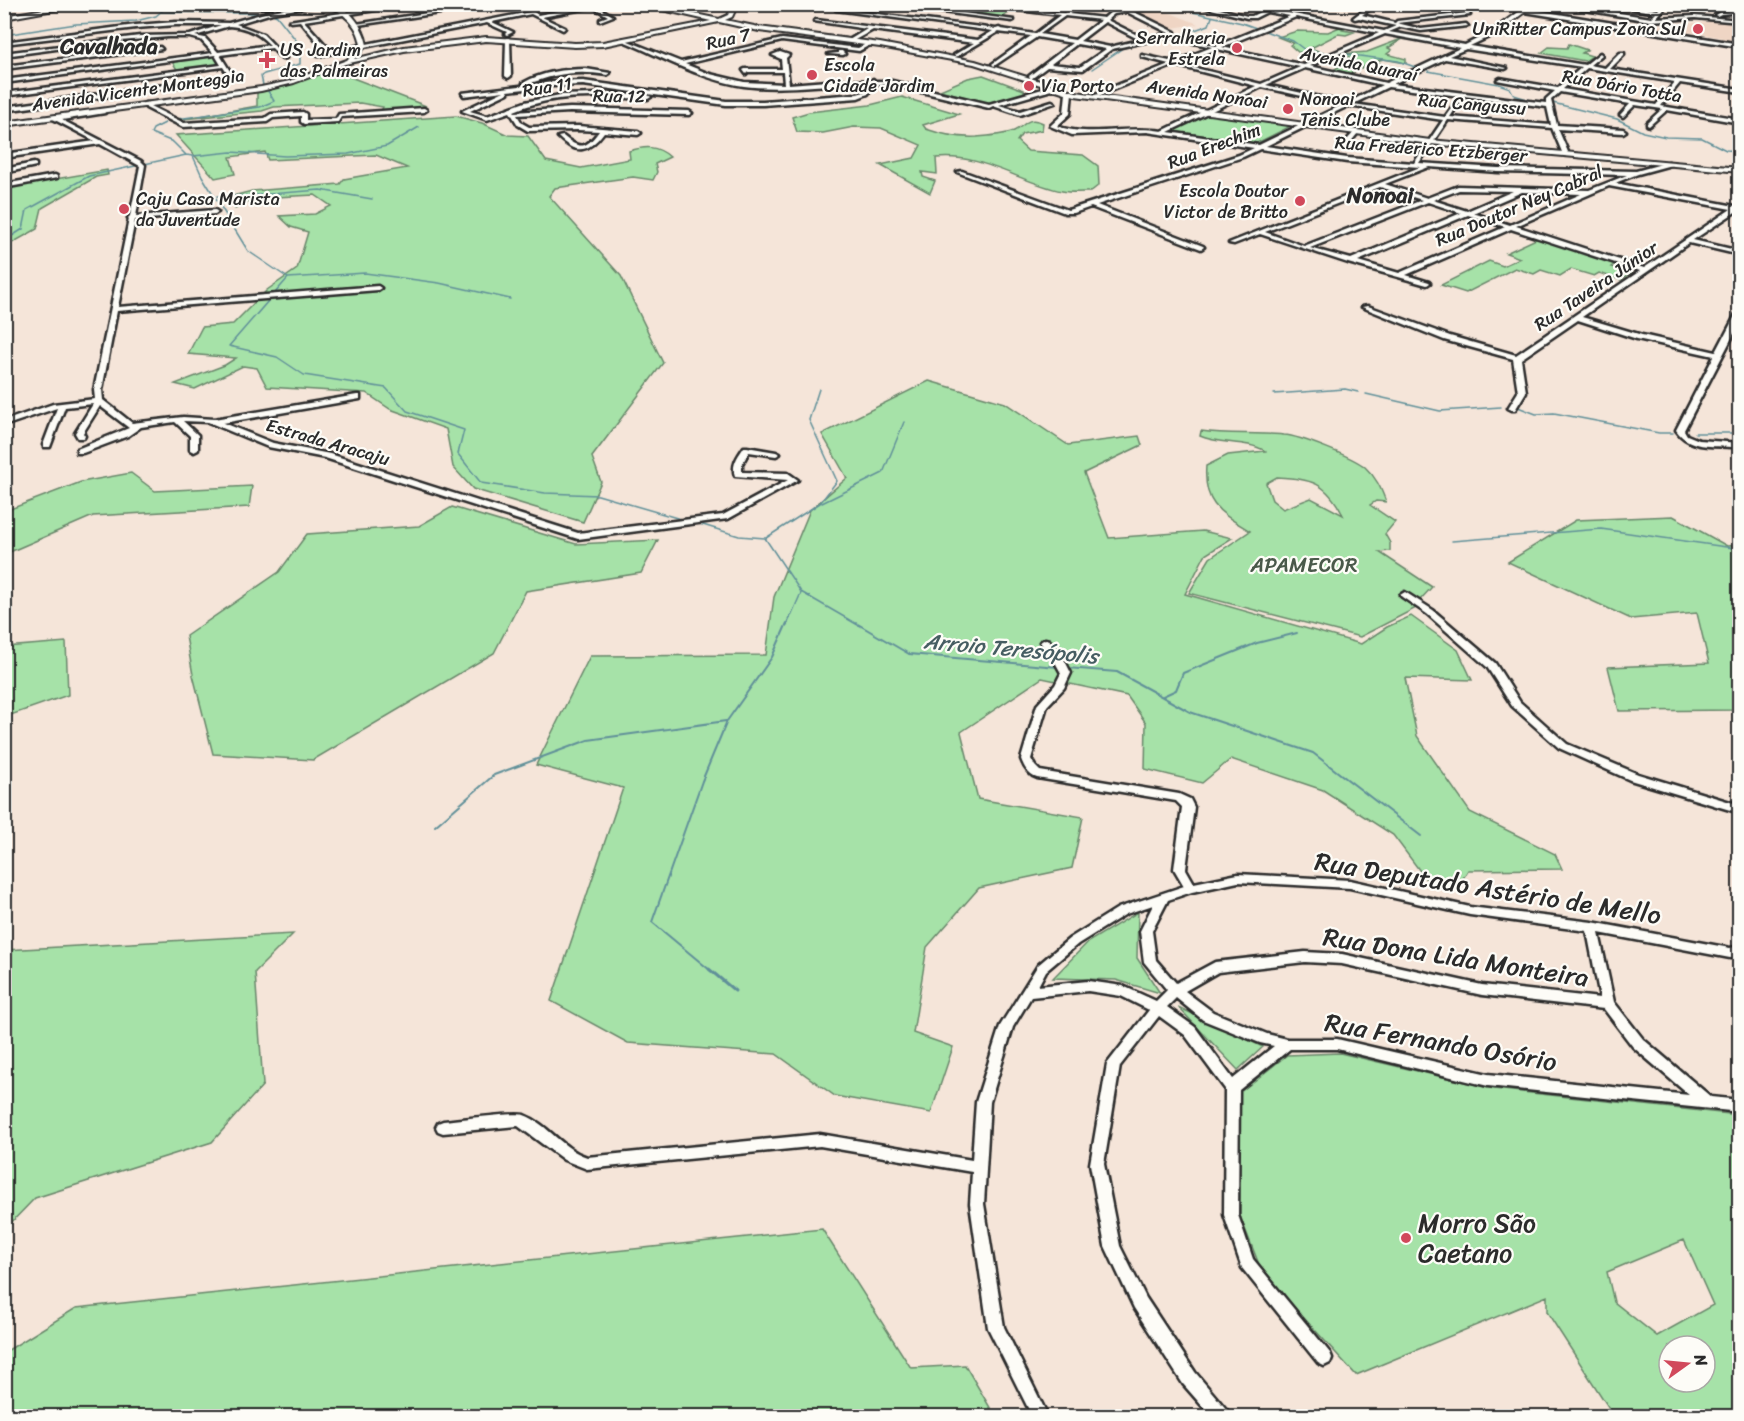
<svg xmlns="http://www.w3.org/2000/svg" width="1744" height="1421" viewBox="0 0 1744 1421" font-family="Sriracha,sans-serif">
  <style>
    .built { fill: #efd5c4 }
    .green { fill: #a6e2a8; stroke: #68866a; stroke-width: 1.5; fill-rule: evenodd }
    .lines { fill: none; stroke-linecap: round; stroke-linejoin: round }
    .stream-far2 { stroke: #619099; stroke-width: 1.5 }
    .stream-far1 { stroke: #619099; stroke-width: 2 }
    .stream { stroke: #619099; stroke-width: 3 }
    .minor-casing { stroke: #2b2b2b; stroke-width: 5 }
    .major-casing { stroke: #2b2b2b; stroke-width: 4 }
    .minor { fill: #fdfcf7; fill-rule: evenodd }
    .major { fill: #fdfcf7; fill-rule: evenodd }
    .poi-dot { fill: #d1495b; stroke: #fdfcf7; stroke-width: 2 }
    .labels { text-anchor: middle; stroke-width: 4.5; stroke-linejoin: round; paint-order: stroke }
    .far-poi-label { font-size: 18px; fill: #2b2b2b; stroke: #fdfcf7; text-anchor: start }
    .far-street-label { font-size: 18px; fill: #2b2b2b; stroke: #fdfcf7 }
    .park-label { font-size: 21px; fill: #4a594a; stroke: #fdfcf7 }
    .far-district-label { font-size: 22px; font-weight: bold; fill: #2b2b2b; stroke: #fdfcf7 }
    .water-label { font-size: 22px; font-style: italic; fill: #465d62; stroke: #fdfcf7 }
    .near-street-label { font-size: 26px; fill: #2b2b2b; stroke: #fdfcf7 }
    .near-poi-label { font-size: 26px; fill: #2b2b2b; stroke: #fdfcf7; text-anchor: start }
  </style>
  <rect width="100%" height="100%" fill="#f5e5d9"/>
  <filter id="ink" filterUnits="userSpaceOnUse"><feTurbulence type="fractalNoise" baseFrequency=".0167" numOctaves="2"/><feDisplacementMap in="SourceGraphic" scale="12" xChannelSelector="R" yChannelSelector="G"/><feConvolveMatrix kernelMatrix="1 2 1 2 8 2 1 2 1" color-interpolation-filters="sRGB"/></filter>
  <g filter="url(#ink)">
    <path class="built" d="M1156 7 1198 24 1172 28 1132 10Z
      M1711 18 1739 22V44L1719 41 1723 38 1692 32 1686 34 1639 26 1644 22 1662 26 1707 22Z"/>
    <path class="green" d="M913 4 1021 5 1001 18 910 6Z
      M1342 26 1348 27 1343 30 1354 32 1346 35 1338 34 1311 48 1325 54 1298 52 1290 45 1293 43 1278 37 1297 31 1328 32Z
      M1404 38 1388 48 1392 50 1387 54 1406 59V63L1383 59 1377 61 1382 65H1368L1349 74 1333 70 1353 59 1341 54 1367 52Z
      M1569 44 1587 50 1582 53 1592 56 1585 61 1541 53 1549 47 1567 48Z
      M213 54 221 65 178 71 171 60Z
      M332 70 426 106 381 111 383 107 360 103 274 107 262 111 183 119 257 106V92L286 86Z
      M983 75 1024 90V93L987 103 940 90 968 78Z
      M902 97 959 114 923 125 926 129C943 135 958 138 977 137 987 136 1005 135 1014 131 1025 126 1028 115 1043 123L1042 130 1022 134 1017 141 1028 151 1083 155 1098 166 1099 185 1090 192C1081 192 1071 193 1062 191 1019 182 981 153 936 158L937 174 922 172 923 177 935 181 930 193 880 165 914 158 921 145 881 128 854 127 823 133 797 132 792 117 809 112 870 105Z
      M1206 114 1291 126 1257 143 1170 131Z
      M456 116 482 123 508 135 528 136 546 161 581 168 630 159 629 151C645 146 657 145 670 157L655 164 657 172 653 180 633 177 555 188 549 196 621 276 663 363 592 457 601 482 583 522 473 489 453 467 446 429 390 409 366 393 267 387 257 368 243 366 195 389 175 384 225 365 236 358 188 354 202 327 233 324 267 290 297 269 308 232 291 227 279 216 315 214 331 206 315 195 255 198 235 209 229 197 252 191 340 184 344 179 407 168 376 155 268 160 265 152 230 157 235 174 215 178 176 135Z
      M107 170 108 175 96 177 42 208 37 229 5 247 4 188Z
      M1538 238 1617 263 1611 267 1631 273 1621 280 1599 273 1594 276 1571 269 1560 276 1541 270 1534 274 1515 268 1466 293 1441 285 1489 261 1503 266 1520 258 1506 253Z
      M929 381 1005 403 1068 445 1139 436 1142 445 1084 473 1109 538 1203 531 1232 538 1205 555 1185 594 1361 644 1387 627 1411 616 1458 650 1472 680 1405 678 1417 736 1470 812 1555 854 1562 869 1468 870 1457 889 1432 887 1393 835 1323 790 1231 759 1202 783 1145 769 1146 723 1127 696 1042 678 961 732 978 799 1083 817 1072 868 979 888 927 947 913 1033 953 1047 931 1113 835 1096 776 1054 628 1043 551 1001 623 788 536 765 590 656 766 655 774 597 810 510 847 478 822 434Z
      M1201 431C1229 435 1256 432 1284 435 1300 436 1353 457 1365 467 1376 477 1381 488 1386 502L1376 501 1370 505 1395 522 1385 534 1390 543V551L1379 552 1432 587 1419 601 1418 607 1360 637 1189 593 1210 558 1250 531C1221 513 1203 505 1206 466L1228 455 1265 451C1247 440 1220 445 1200 436ZM1277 477C1312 479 1326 482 1343 515L1311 498 1283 509 1272 500 1266 483Z
      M131 473 155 491 252 486 249 507 93 516 5 554V511L81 482Z
      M452 507 576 544 658 540 641 573 526 591 494 653 313 760 213 754 193 675 186 636 279 572 307 534 419 526Z
      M1673 516 1727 546 1739 545V710L1619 711 1608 667 1709 663 1697 613 1631 619 1508 562 1576 520Z
      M66 642 68 695 5 717V647Z
      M1138 912 1137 958 1160 993 1116 980 1053 978 1088 942Z
      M293 934 255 972 263 1085 212 1142 35 1198 5 1229V950Z
      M1178 1007 1263 1047 1238 1070Z
      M1340 1053 1494 1089 1739 1115V1416H1614L1547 1312V1296L1356 1375 1262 1272 1240 1216 1239 1093 1287 1055ZM1684 1240 1713 1305 1657 1336 1614 1302 1607 1272ZM1669 1346H1705V1382H1669Z
      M822 1229 911 1368 965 1365 995 1416H5V1352L76 1308Z"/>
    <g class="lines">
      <path class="stream-far2" d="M1169 4 1186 10
        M161 12 260 13
        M1193 12 1242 23 1293 41 1305 50 1329 54
        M4 35 76 24 136 21 156 16 165 8 184 4
        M1175 37 1209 25 1212 17
        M1344 54 1398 61 1415 67
        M1092 69 1123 48 1169 38
        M1428 71 1499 84 1510 88 1514 95 1537 102
        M263 85 261 76 264 74 300 64V52L296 48 299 44 277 16 270 13
        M1553 103 1617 119 1643 132 1666 137 1702 138 1726 150 1740 151
        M177 119 260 107 274 101 268 91
        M167 122 153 129 151 133 173 142 186 155 193 156 202 176 248 251 288 278 229 346 277 357 304 375 386 388 407 411 464 430 458 454 481 483 545 493 598 495 684 520
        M193 156 231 152 285 156 348 154 387 146 419 127
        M217 196H243L320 190 372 199
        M4 241 23 229 27 210 89 176 186 155
        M288 278 365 273 439 283 510 299
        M1274 394 1345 389 1358 392
        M1366 394 1440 411 1501 407
        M1518 407 1536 414 1554 413 1659 433H1673
        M1695 433H1740
        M822 503 883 473 904 422
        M693 522 739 536 765 538 801 592 858 625
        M766 538 820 503 837 481 809 420 819 389
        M1452 541 1601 529 1740 549
        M787 625 801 593"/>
      <path class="stream-far1" d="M856 623 909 654 1058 667
        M1067 668 1117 672 1190 712 1313 753 1421 836
        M1163 696 1176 690 1183 673 1257 643 1297 633
        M435 826 494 775 588 740 726 721
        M711 971 652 922 702 781 727 721 772 657 787 623"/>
      <path class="stream" d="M709 969 735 991"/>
      <g class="minor-casing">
        <path id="minor" d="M37 4H42L46 8 42 9Z
          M314 4H329L272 13 236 24 263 34 286 58 282 59 272 48 220 55 233 76H229L223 67 4 96V93L221 65 215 55 4 83V80L213 53 201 40 190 37H168L108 42 4 56V53L140 36 190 35 221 25H176L136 28 4 44V42L136 25 176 22 229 23 272 11ZM229 26C246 27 259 33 270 45L218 52 205 38 195 36Z
          M400 4H415L304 21 331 51 530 12 531 8 526 4H531L535 7 534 12 538 15 595 4H607L598 7 613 16 600 21V19L608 16 593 7 542 17 565 28 563 30 531 14 492 22 513 32 507 35 505 34 507 32 487 23 318 56 316 54 326 52 300 21 291 22 289 21Z
          M486 4H501L358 25 356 24Z
          M672 4H677L672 9 670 8Z
          M880 4H897L1014 20 1012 21Z
          M1079 4H1086L1069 14 1104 18 1111 12 1123 10 1112 4H1119L1128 9 1151 6V8L1132 11 1175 32V34L1171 36 1216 46 1290 16 1267 12 1255 18H1247L1191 4H1201L1247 16H1252L1262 11 1229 4H1241L1384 31 1396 26 1359 18 1355 19 1353 18 1371 4H1377L1362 15 1395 23 1397 21 1468 13 1470 15 1397 23 1421 29 1466 24 1468 26 1421 31 1401 27 1389 32 1465 45 1491 32 1520 11 1485 4H1498L1523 9 1529 4H1534L1528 9 1740 44V47L1525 12 1495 34 1470 46 1585 65 1600 53 1602 55 1590 65 1605 68 1620 53H1624V55L1610 69 1740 89V92L1680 83 1661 106 1740 119V123L1667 110 1649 126 1647 125V123L1662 109 1635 105 1623 117 1620 115 1630 104 1560 92 1551 100 1557 125 1623 129 1626 131 1623 133 1558 129 1568 152 1565 154 1562 152 1552 128 1448 120 1419 163 1498 168 1636 171 1669 162 1672 164 1671 165 1638 174 1615 183 1740 207V209L1693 240 1740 251V255L1689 243 1582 317 1642 335 1716 352 1736 314 1740 312V322L1684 430 1687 435 1699 440 1740 443V448C1717 444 1691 452 1676 430L1714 356 1637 339 1578 320 1521 359 1526 392 1515 410H1512L1508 408 1518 392 1513 359 1444 340 1362 307 1368 306 1450 336 1516 355 1640 271 1511 229 1406 275 1429 282 1430 283 1427 285 1348 263 1260 234 1234 244 1229 243 1420 167 1347 162 1260 149 1243 157 1097 205 1203 246 1204 247 1201 249 1091 207 1074 213H1065L957 172 962 171 1068 210 1239 155 1254 148 1147 132 1072 135 1050 126 1064 113 1066 93 1069 91 1072 93 1070 114 1057 126C1090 138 1127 125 1162 131L1256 86 1175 65 1100 95 1095 94 1169 64 1142 57V55L1174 62 1212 47 1167 37 1112 49 1083 70 1047 67 1031 79 1029 76 1072 43 1037 37 994 66 992 64 1031 36 998 32 956 57 954 55 974 43 873 30 851 42 849 40 867 29 814 21 816 20 978 40 993 31 836 10 838 9 996 29 999 28 1001 29 1035 34 1060 15 1018 10 1016 8 1064 13ZM1127 12 1169 33 1145 39 1107 20 1114 14ZM1065 16 1101 20 1075 40 1040 34ZM1296 17 1379 33 1304 65 1222 47ZM1105 22 1140 40 1110 47 1080 41ZM1385 34 1460 48 1386 83 1310 66ZM1077 44 1106 49 1080 67 1051 64ZM1217 49 1300 67 1261 84 1179 64ZM1466 49 1582 67 1558 88 1500 78 1497 80 1555 91 1546 99V103L1393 84 1445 59 1505 69 1507 68 1449 56ZM1305 68 1382 85 1347 103 1266 85ZM1587 68 1675 82 1656 105 1563 89ZM1262 87 1342 105 1259 145 1168 132ZM1388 87 1460 96 1445 117 1353 104ZM1464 96 1547 107 1551 125 1450 117ZM1348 106 1443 120 1414 163 1347 158 1266 146ZM1429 167 1498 172 1627 175 1589 190 1458 186 1427 198 1385 184ZM1609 186 1731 209 1644 268 1516 226ZM1380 187 1422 200 1304 246 1265 232ZM1459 190 1513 191 1467 211 1433 200ZM1522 192 1581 194 1510 225 1473 213ZM1428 202 1461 213 1351 259 1310 248ZM1468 215 1505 227 1399 273 1358 261Z
          M1550 4H1563L1651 18 1656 13 1607 4H1621L1658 10 1663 4H1668L1656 18 1695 16 1740 20V22L1695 18 1650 21Z
          M182 6H275L277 7 275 8H180Z
          M1740 10V12L1721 14 1717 16 1715 15 1720 12Z
          M508 38 510 39 511 76 508 78 505 76 506 39Z
          M623 39 681 62 782 39 858 48 868 43 870 45 859 51 782 41 685 64 710 74 744 82 784 84 783 72H748L746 74 743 70 745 69H782L781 59 772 55 780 52 789 55 786 58 789 84 840 80 870 81 873 79 875 81H892L989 104 1053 86 1055 89 999 105 1020 111 1052 101 1055 103 1020 115 993 106 989 108 892 85 874 84 868 94 858 98 763 105H726L583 85 553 86 507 91 508 93 470 111 487 116 525 102 560 95 596 94 648 95 651 97 648 99C602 97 557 92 514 111L515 112 570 108 689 111 692 113 689 115 570 112 517 115 522 123 529 127 578 126 638 131 641 133 638 135 604 132C589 152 577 156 558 137L563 136C580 150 586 149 599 131L578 130 528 131 518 125 510 112 487 120 462 111 504 91 464 96 462 93 553 82 583 81 726 101H763L857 94 864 92 869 84C827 83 785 91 744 86 702 80 662 57 623 41Z
          M160 47 162 49 4 69V66Z
          M838 51H842L845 54 843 55 828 54 838 53Z
          M586 69 610 73 607 75C575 70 556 74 526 85L523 83C542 72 565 69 586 69Z
          M208 79 210 82 4 111V107Z
          M145 103H149L150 106 184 123 265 118 271 114 303 112 306 114V120L336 119 339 114 424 108 427 110 424 112 341 117 338 122 304 124 301 122V116L273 118 267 122 183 127 146 108Z
          M103 110 105 113 62 120 141 161 145 165 136 216 215 210 218 212 215 214 135 220 118 307 378 286 381 288 378 290 117 311 102 390 103 400 132 423 183 417 214 419 357 395H360V399L223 423 273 443 330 454 578 533 723 515 788 480 735 476C731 465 738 456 744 447H747L776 452 780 454 776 456 749 452 742 464V472L788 473 798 480 728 519 578 539 325 458 268 447 208 422 183 421 198 435V450L194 452 190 450V436L175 422 141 427 128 436 83 453H77V449L129 428 100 406 83 433 85 436 84 438H78L75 433 93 404 65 407 50 447H44L43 445 57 408 4 426V421L53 404 95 399 94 390 129 219 128 218 130 216 140 166 100 144 4 158V154L95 141 53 119Z
          M1356 130 1358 131V133L1349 144H1345V142Z
          M34 163 36 164V166L4 173V169Z
          M55 175 57 176V178L4 188V184Z
          M1405 592 1433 610 1495 663 1520 702 1567 744 1638 774 1740 805V813L1630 780 1559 748 1512 706 1487 667 1427 614 1402 597 1400 595Z
          M1045 639 1049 640 1065 661 1071 673 1064 688 1047 706 1031 759 1035 766 1040 771 1179 794 1190 799 1194 807 1186 869 1194 883 1238 874 1350 880 1470 907 1592 922 1730 948 1740 946V956L1730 958 1599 933 1614 1002 1643 1039 1711 1097 1740 1100V1112L1488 1086 1337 1049H1290L1239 1090 1238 1215 1253 1259 1330 1353 1332 1358 1330 1363 1324 1366 1318 1363 1242 1268 1224 1215 1225 1089 1185 1035 1159 1016 1120 1066 1104 1164 1120 1246 1146 1298 1195 1372 1227 1410 1229 1416H1211L1183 1384 1134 1308 1105 1246 1090 1164 1107 1064 1149 1010 1121 996 1088 991 1031 997 1013 1027 990 1102 984 1204 1004 1327 1048 1416H1032L988 1328 970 1204 972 1172 820 1146 587 1169 564 1160 518 1126 443 1133 438 1131 436 1127 438 1123 443 1121C458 1120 513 1112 524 1115 548 1124 562 1149 587 1157L820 1134 972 1160 976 1102 1000 1026 1038 965 1070 938 1118 908 1184 886 1174 869 1182 807 1176 801 1037 778C1028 775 1024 767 1021 759L1037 705 1055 685 1061 673 1055 662 1040 642ZM1238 882 1350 888 1470 915 1587 931 1600 998 1482 985 1342 954 1305 952 1215 962 1176 983 1156 960 1152 931 1168 900 1192 892ZM1153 905 1140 931 1144 962 1167 990 1156 1001 1123 986 1088 981 1038 986 1046 971 1078 944 1126 914ZM1305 962 1342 964 1482 995 1604 1009 1633 1047 1689 1095 1488 1074 1337 1039H1287L1267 1034 1213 1012 1185 991 1218 972ZM1176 998 1203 1020 1260 1043 1274 1046 1233 1079 1195 1027 1167 1007Z"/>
      </g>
      <g class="major-casing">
        <path id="major" d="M73 4H87L4 19V16Z
          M329 4C348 4 364 27 367 45L354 59 404 47 486 37 575 43 603 42 711 21 636 4H648L719 19 728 15 733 4H738L732 17 725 20 759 27 880 43 975 61 1076 92 1430 140 1740 168V172L1430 144 1075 96 974 64 880 47 759 31 719 22 603 46 575 47 486 41 404 51 345 64 294 83 261 91 4 126V122L261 87 290 81 347 60 361 45C358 24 345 16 329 4Z"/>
      </g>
      <use href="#minor" class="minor"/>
      <use href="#major" class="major"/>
    </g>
  </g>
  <g class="poi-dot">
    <circle cx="1698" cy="29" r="6"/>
    <circle cx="1237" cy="48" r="6"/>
    <path d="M264 51h6v6h6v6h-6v6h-6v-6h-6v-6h6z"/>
    <circle cx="812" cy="75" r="6"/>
    <circle cx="1029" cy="86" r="6"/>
    <circle cx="1288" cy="109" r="6"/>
    <circle cx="1300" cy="201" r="6"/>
    <circle cx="124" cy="209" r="6"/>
    <circle cx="1406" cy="1238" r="6"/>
  </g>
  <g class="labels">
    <g class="far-poi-label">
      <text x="1686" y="35" text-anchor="end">UniRitter Campus Zona Sul</text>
      <text x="1225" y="44" text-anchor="end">Serralheria<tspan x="1225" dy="21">Estrela</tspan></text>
      <text x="280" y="56">US Jardim<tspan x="280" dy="21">das Palmeiras</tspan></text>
      <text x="824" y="71">Escola<tspan x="824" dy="21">Cidade Jardim</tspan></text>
      <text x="1041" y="92">Via Porto</text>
      <text x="1300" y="105">Nonoai<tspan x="1300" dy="21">Tênis Clube</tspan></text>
      <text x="1288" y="197" text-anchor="end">Escola Doutor<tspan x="1288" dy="21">Victor de Britto</tspan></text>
      <text x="136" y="205">Caju Casa Marista<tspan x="136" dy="21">da Juventude</tspan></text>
    </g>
    <g class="far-street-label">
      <text transform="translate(728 39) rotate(-13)" y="6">Rua 7</text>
      <text transform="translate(1359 64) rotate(11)" y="6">Avenida Quaraí</text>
      <text transform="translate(1622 86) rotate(10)" y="6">Rua Dário Totta</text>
      <text transform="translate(547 87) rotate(-9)" y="6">Rua 11</text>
      <text transform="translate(138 90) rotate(-8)" y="6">Avenida Vicente Monteggia</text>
      <text transform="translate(1207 94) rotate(8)" y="6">Avenida Nonoai</text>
      <text transform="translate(619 96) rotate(1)" y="6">Rua 12</text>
      <text transform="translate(1472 104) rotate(5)" y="6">Rua Cangussu</text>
      <text transform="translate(1214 146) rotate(-21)" y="6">Rua Erechim</text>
      <text transform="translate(1431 149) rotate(4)" y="6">Rua Frederico Etzberger</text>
      <text transform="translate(1519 206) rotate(-23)" y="6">Rua Doutor Ney Cabral</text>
      <text transform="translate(1596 286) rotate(-34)" y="6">Rua Taveira Júnior</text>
      <text transform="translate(328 442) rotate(16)" y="6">Estrada Aracaju</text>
    </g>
    <g class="park-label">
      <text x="1304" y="572">APAMECOR</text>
    </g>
    <g class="far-district-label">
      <text x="109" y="54">Cavalhada</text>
      <text x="1380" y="203">Nonoai</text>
    </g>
    <g class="water-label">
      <text transform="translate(1011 648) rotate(5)" y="8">Arroio Teresópolis</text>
    </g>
    <g class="near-street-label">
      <text transform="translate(1488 888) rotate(9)" y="9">Rua Deputado Astério de Mello</text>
      <text transform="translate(1456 957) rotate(9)" y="9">Rua Dona Lida Monteira</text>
      <text transform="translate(1441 1042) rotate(10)" y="9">Rua Fernando Osório</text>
    </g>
    <g class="near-poi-label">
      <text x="1418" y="1232">Morro São<tspan x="1418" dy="30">Caetano</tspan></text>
    </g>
  </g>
  <rect width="1744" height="1421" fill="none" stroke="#fdfcf7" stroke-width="24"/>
  <rect x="12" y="12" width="1720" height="1397" fill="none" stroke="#2b2b2b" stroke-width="2" filter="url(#ink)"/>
  <g transform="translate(1687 1364) rotate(75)"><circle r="28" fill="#fdfcf7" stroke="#a9a8a5" stroke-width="1.5"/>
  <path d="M0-4.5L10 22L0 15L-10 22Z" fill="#d1495b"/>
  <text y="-9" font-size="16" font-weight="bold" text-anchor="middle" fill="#2b2b2b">N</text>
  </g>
</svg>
